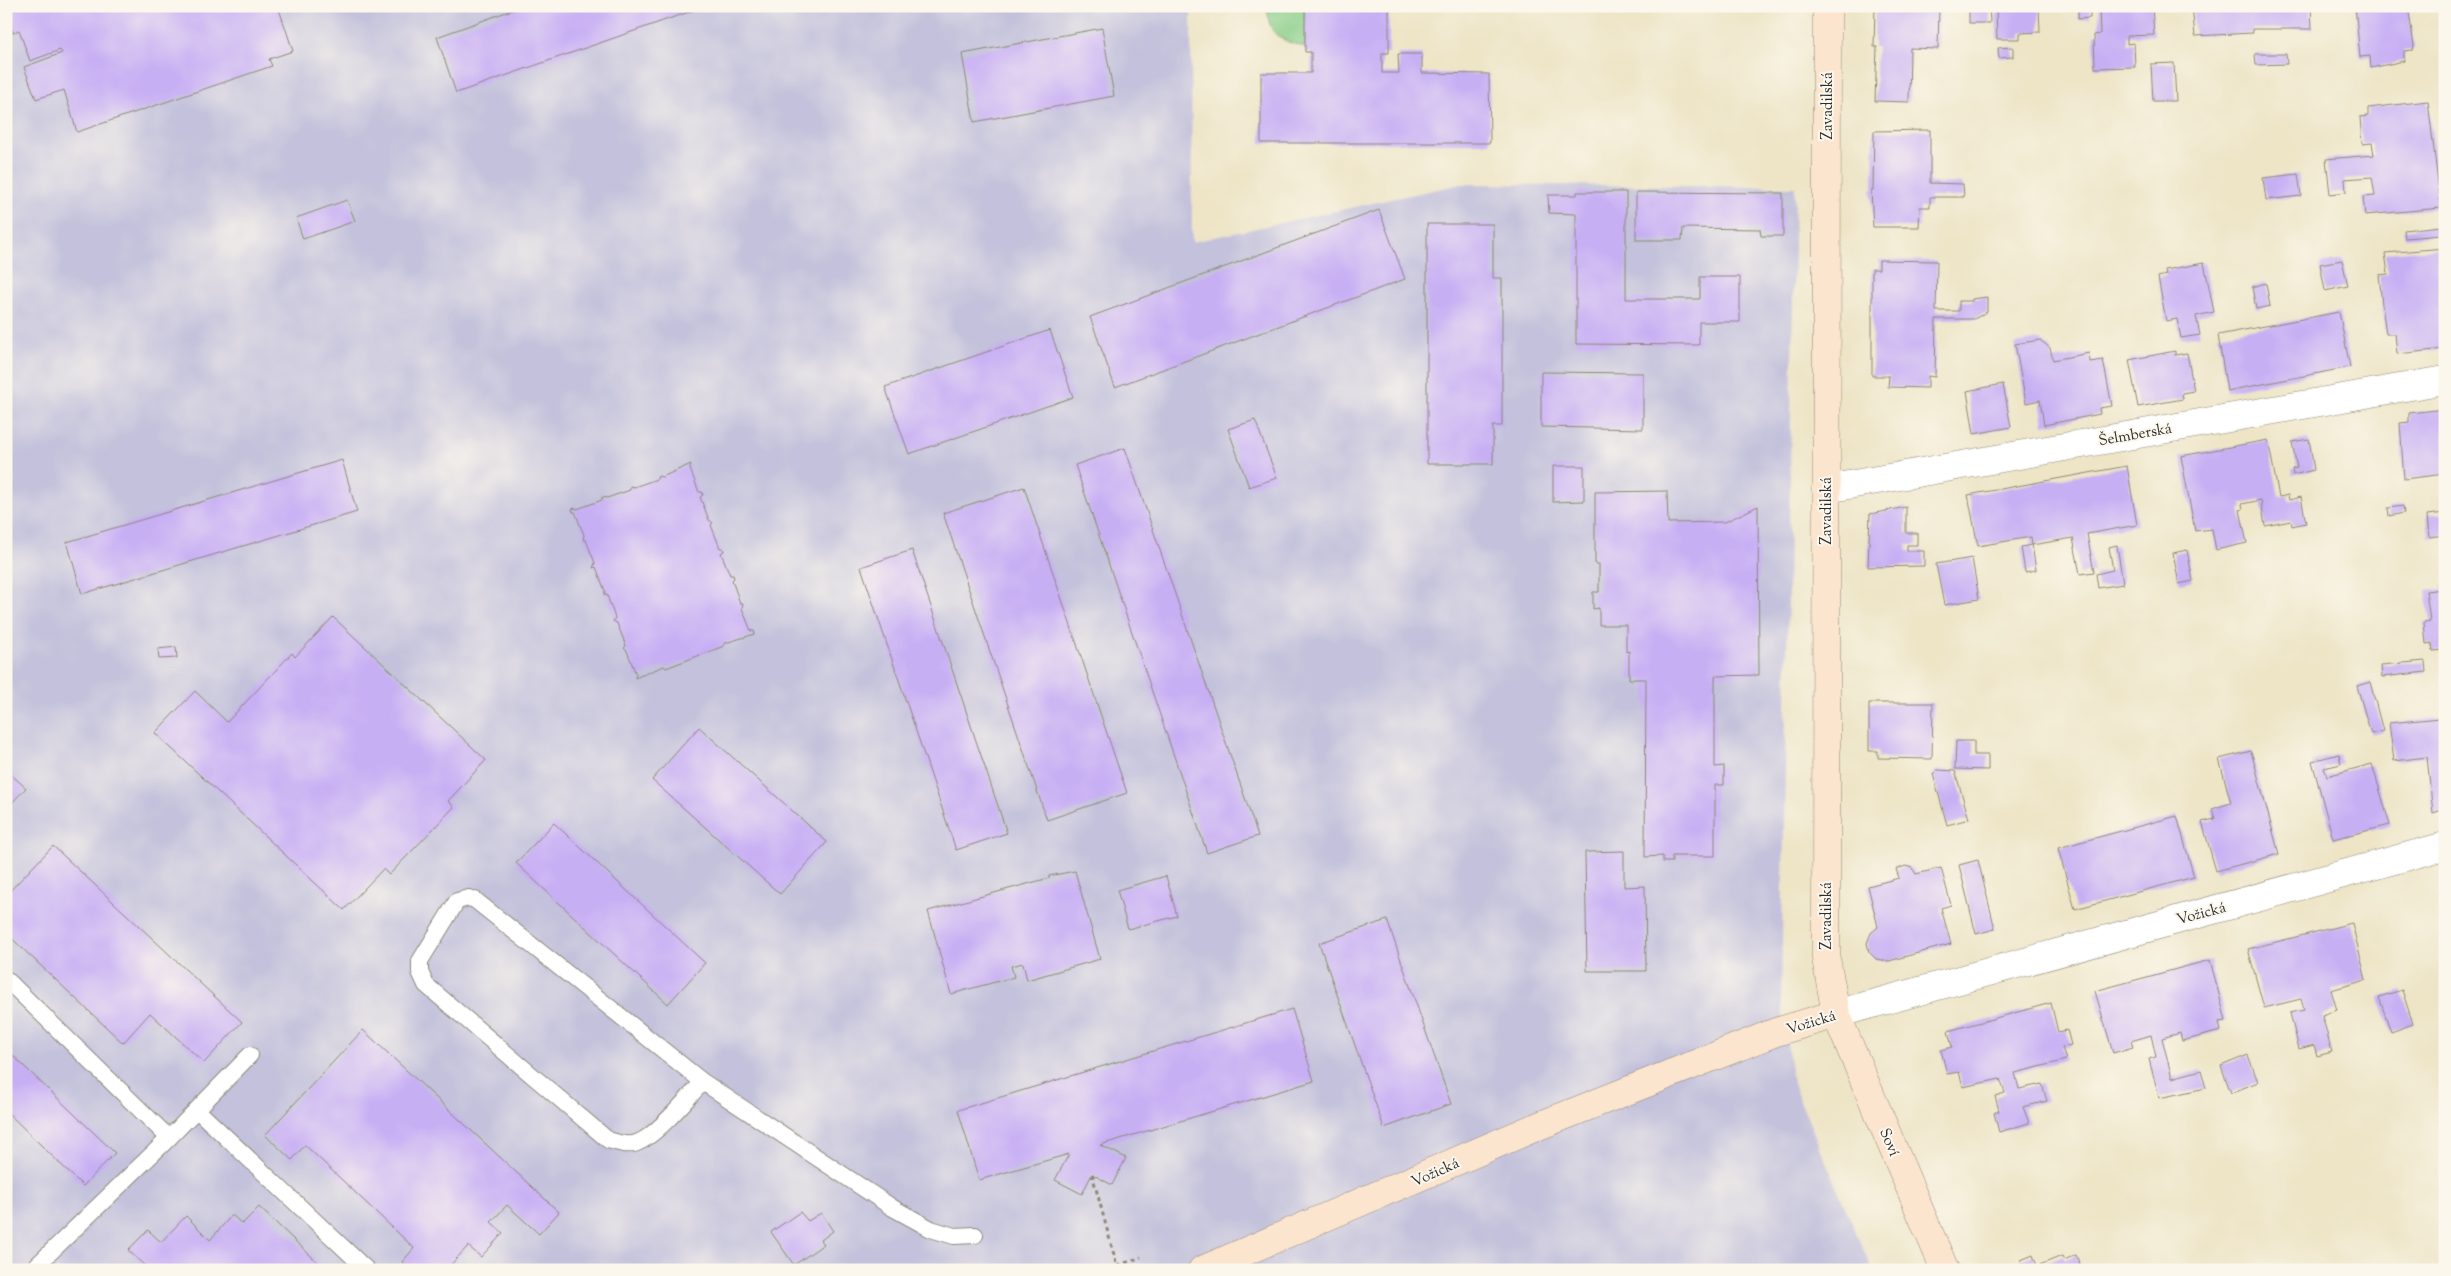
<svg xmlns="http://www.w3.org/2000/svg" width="2451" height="1276" viewBox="0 0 2451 1276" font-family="'Sorts Mill Goudy',serif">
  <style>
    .industrial { fill: #c3c1db }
    .green { fill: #88cd87; stroke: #5a7c59 }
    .building { fill: #c7aff4 }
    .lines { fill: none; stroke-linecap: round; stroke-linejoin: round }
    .lane-casing { stroke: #8c8879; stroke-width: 18 }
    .street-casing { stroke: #8c8879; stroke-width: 29 }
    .secondary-casing { stroke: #8c8879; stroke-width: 29 }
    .path { stroke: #8c8879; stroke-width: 3; stroke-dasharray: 4 4; stroke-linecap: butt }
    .lane { stroke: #fff; stroke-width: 16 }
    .street { stroke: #fff; stroke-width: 28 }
    .secondary { stroke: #fce5cf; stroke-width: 28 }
    .labels { text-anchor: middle; stroke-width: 4; stroke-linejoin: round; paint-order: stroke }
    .street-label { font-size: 15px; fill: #2b2b2b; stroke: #fbf7ec }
  </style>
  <rect width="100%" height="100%" fill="#fbf7ec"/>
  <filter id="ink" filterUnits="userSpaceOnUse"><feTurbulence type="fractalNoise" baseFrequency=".02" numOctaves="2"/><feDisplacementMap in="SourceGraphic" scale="10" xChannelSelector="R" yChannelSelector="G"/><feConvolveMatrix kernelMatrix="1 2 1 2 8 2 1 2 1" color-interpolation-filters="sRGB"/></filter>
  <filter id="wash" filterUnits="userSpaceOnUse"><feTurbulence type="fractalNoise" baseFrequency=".0096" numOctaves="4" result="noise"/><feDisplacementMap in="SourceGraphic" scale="20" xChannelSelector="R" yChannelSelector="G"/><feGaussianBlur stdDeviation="1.12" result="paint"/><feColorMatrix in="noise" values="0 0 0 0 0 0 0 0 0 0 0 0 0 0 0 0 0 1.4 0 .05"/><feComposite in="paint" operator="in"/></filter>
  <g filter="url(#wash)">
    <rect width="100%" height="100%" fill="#eee5c7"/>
    <path class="industrial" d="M6 6H1191L1192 242 1461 184 1795 187 1781 1002 1793 1084 1872 1270H6Z"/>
    <path class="green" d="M1268 6H1305V47C1279 40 1267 35 1268 6Z"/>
    <g id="blocks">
      <path class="building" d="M6 6H278L293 51 269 59 272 66 77 132 64 90 36 99 24 67 62 53 60 50 30 61 19 30 13 33 6 15Z
        M523 6H703V7L456 93 437 37Z
        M1305 6H1389V53H1382V73H1399L1398 54H1422V73L1489 74 1490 143H1261V73H1311V52H1305Z
        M1875 6H1939L1938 49 1910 48 1909 102 1875 101 1877 47H1874Z
        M1969 6H1989L1990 23H1969Z
        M1996 6H2039L2040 32 2020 33V39H1997Z
        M2078 6H2090V18L2078 19Z
        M2099 6H2152L2154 35 2127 36V44L2134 43 2135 67 2095 68 2094 35 2100 34Z
        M2192 6H2311L2312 29H2252L2253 33 2195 36Z
        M2355 6H2408L2414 46 2413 50 2404 51V61L2371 68 2370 56 2360 57Z
        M1102 28 1114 96 974 122 962 54Z
        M2013 47V57L1999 58 1998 48Z
        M2255 54H2286L2287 64 2256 65Z
        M2174 63 2176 101H2153L2151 64Z
        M2428 101 2441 208 2365 215 2363 197 2375 196 2372 177 2345 179 2346 192 2330 194 2326 159 2374 155 2372 143 2362 144 2360 117 2368 116V108Z
        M1930 130V183L1963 184 1964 197H1930V207H1920L1919 227H1873L1871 190H1873L1874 131Z
        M2298 174 2301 196 2266 200 2263 178Z
        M1577 192H1626V299H1700V277H1740V322H1699V345L1576 344V214L1549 213 1548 195H1577Z
        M1636 192 1783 193V236H1761L1760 229 1683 228 1682 240H1636Z
        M347 200 355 221 303 239 296 218Z
        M1379 210 1405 279 1115 387 1090 317Z
        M1427 224H1493V278H1502V426H1493V464H1427Z
        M2441 226V235L2405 238 2404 230Z
        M2445 248V349L2397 354 2395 334H2386L2382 305 2379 275 2388 274 2385 253Z
        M1879 260 1937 261 1936 311H1959V301H1972V299L1987 297V312L1974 319H1936L1935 377 1928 376V388L1888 387 1889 376H1872V269H1879Z
        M2342 260 2348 286 2325 291 2320 264Z
        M2204 263 2214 312 2196 316 2200 335 2181 338 2177 319 2166 321 2158 277 2166 275 2165 270Z
        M2266 283 2270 306 2256 309 2252 287Z
        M2339 312 2350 367 2227 391 2218 335Z
        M1050 330 1073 397 909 454 885 387Z
        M2040 340 2050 348 2053 360 2089 353 2090 362 2103 360 2112 406 2099 408 2100 414 2044 425 2040 400 2026 403 2015 344Z
        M2175 351V355L2187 353 2194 391 2182 393 2183 399 2138 407 2129 360Z
        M1541 372 1643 373V429L1541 427Z
        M2003 384 2011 427 1974 434 1967 391Z
        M2445 409V474L2404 479 2400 423 2409 422V413Z
        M1255 420 1277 478 1249 487 1228 429Z
        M2309 439 2314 470 2293 475 2292 469 2297 468 2292 442Z
        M2268 440 2279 497 2288 495 2289 500 2301 497 2306 523 2292 526 2291 521 2265 526 2261 500 2242 504 2243 509 2240 510 2247 543 2216 550 2212 529 2195 531 2181 456Z
        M1125 448 1258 836 1207 853 1075 465Z
        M342 460 357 512 82 594 67 542Z
        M691 464 690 469 699 492H702L703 495 700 497 709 520 713 523 711 525 720 548H723L724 551 721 553 730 575H733L734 578 732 580 740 603H743L742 608 751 631H754L755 634 725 643 724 646 666 668 664 666 635 678 636 674 627 651 624 648 626 646 617 623 613 621 615 618 607 595H604L605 591 596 567 593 568 595 563 586 540H583L584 535 575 512H573L572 509 576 508 577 509 602 500V497L607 498 630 490V486L634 487 657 479 658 476 662 477Z
        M1553 466H1584V501L1553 502Z
        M2127 466 2137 525 2087 534 2094 572 2080 574 2073 538 2032 545 2036 570 2025 572 2021 547 2032 545 2031 537 1978 546 1968 495Z
        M1024 487 1127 793 1047 820 943 513Z
        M1667 491 1668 523 1725 522 1758 506 1759 675 1715 676V767L1724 766V785H1715V856H1672V862H1663V856L1645 857 1646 679H1629V651L1626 652V625H1599V608L1593 609V592H1599V564H1595V492Z
        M2403 506 2404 513 2389 516 2388 508Z
        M1906 507V533H1917V545H1907V551H1924V566L1868 567 1870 514Z
        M2445 513V535L2429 537 2427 515Z
        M2117 545 2123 584 2098 588 2096 574 2113 570 2109 547Z
        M912 550 1007 833 956 850 861 567Z
        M2187 550 2193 581 2179 584 2173 553Z
        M1972 558 1979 599 1944 605 1936 564Z
        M2445 583V650L2433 651 2432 643 2426 644 2424 622 2430 621 2426 591 2443 589 2442 584Z
        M333 617 486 760 448 801 454 807 389 875 383 869 344 910 155 733 195 691 227 722 292 653 295 657Z
        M176 647 177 658 159 659 158 649Z
        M2425 661 2426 672 2382 677 2381 665Z
        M2370 682 2383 731 2371 734 2357 686Z
        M1869 703H1933L1932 759 1878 758V751H1869Z
        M2440 718 2443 732H2445V809L2433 813 2427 757 2394 761 2389 723Z
        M699 727 827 842 780 894 652 780Z
        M1956 741H1974V755H1988V770L1955 769Z
        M2251 751 2279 854 2216 871 2202 822 2215 819 2212 809 2231 803 2219 759Z
        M2339 754 2341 764 2324 768 2327 776 2372 764 2390 825 2333 839 2312 761Z
        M6 770 26 788 6 809Z
        M1937 770 1955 771 1969 819 1947 825 1933 774Z
        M2177 816 2194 877 2075 909 2058 848Z
        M554 823 705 963 668 1004 516 863Z
        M53 846 242 1022 204 1063 150 1013 123 1043 6 933V895Z
        M1624 851V887L1645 886 1646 971H1587L1585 852Z
        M1978 860 1995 929 1976 934 1959 865Z
        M1906 866 1912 868 1916 874 1941 868 1951 905 1941 908 1951 944 1889 961 1876 959 1869 952 1867 943 1871 933 1878 927 1868 886 1899 878 1896 869Z
        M1075 871 1100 959 1027 980 1023 963 1011 966 1014 977 951 994 928 911 1049 878V876Z
        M1166 876 1177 916 1128 929 1117 890Z
        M1387 920 1451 1104 1384 1128 1319 943Z
        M2352 923 2366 980 2331 990 2337 1010 2322 1015 2332 1052 2317 1056 2314 1045 2299 1049 2290 1013 2304 1010 2301 999 2264 1008 2248 949Z
        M2210 960 2226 1021 2219 1022 2221 1031 2182 1041 2180 1033 2162 1038 2172 1078 2201 1070 2206 1088 2159 1098 2149 1059 2156 1057 2151 1035 2131 1041 2133 1047 2113 1053 2095 991Z
        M2445 966V979L2440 968Z
        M2402 990 2413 1024 2391 1032 2379 997Z
        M2051 1003 2058 1032 2067 1030 2071 1045 2062 1047 2066 1060 2015 1073 2019 1089 2042 1084 2047 1101 2023 1107 2029 1123 1999 1132 1994 1113 1999 1111 1995 1096 2005 1093 2000 1079 1963 1087 1959 1072 1947 1074 1941 1050 1952 1047 1948 1031Z
        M1292 1009 1314 1081 1100 1145 1126 1158 1112 1185 1092 1174 1082 1194 1055 1180 1069 1154 979 1180 958 1110Z
        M363 1030 559 1212 539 1234 507 1205 491 1222 503 1233 481 1257 468 1246 446 1270H410L402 1262 414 1248 305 1145 292 1160 265 1135Z
        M6 1049 115 1153 83 1186 6 1111Z
        M2248 1055 2258 1082 2231 1093 2221 1066Z
        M259 1207 326 1270H149L128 1250 148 1230 161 1242 186 1216 210 1240 232 1215 242 1224Z
        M800 1212 808 1221 821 1213 833 1231 821 1240 824 1244 794 1265 771 1232Z
        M2033 1255 2037 1266 2062 1256 2064 1260 2076 1255 2082 1270H2025L2021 1260Z"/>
    </g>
  </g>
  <g filter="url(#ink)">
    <use href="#blocks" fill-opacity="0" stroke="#8c8879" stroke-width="1"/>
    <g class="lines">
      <g class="lane-casing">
        <path id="lane" d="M6 979 169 1138
          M703 1082C688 1097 657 1135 639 1142 629 1147 619 1143 608 1140L426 985 420 972V961L457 901 469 898 475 900 703 1082 893 1208 931 1229 954 1236 975 1235
          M197 1110 367 1270
          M32 1270 169 1138 250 1055"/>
      </g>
      <g class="street-casing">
        <path id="street" d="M1826 489 2445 380
          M1836 1014 2445 846"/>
      </g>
      <g class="secondary-casing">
        <path id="secondary" d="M1827 6 1826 958 1836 1014 1945 1270
          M1202 1270 1541 1125 1776 1032 1836 1014"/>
      </g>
      <path class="path" d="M1092 1174 1117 1266 1141 1257"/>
      <use href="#lane" class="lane"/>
      <use href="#street" class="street"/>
      <use href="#secondary" class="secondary"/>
    </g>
  </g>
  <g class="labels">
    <g class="street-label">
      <text transform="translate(1827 106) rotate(-90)" y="5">Zavadilská</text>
      <text transform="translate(2135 434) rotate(-10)" y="5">Šelmberská</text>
      <text transform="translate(1826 511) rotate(-90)" y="5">Zavadilská</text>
      <text transform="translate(2201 913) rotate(-15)" y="5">Vožická</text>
      <text transform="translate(1826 916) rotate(-90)" y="5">Zavadilská</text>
      <text transform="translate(1811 1022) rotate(-17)" y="5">Vožická</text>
      <text transform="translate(1890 1142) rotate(67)" y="5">Soví</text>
      <text transform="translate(1435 1172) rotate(-24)" y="5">Vožická</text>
    </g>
  </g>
  <rect width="2451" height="1276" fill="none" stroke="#fbf7ec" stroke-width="25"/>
</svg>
